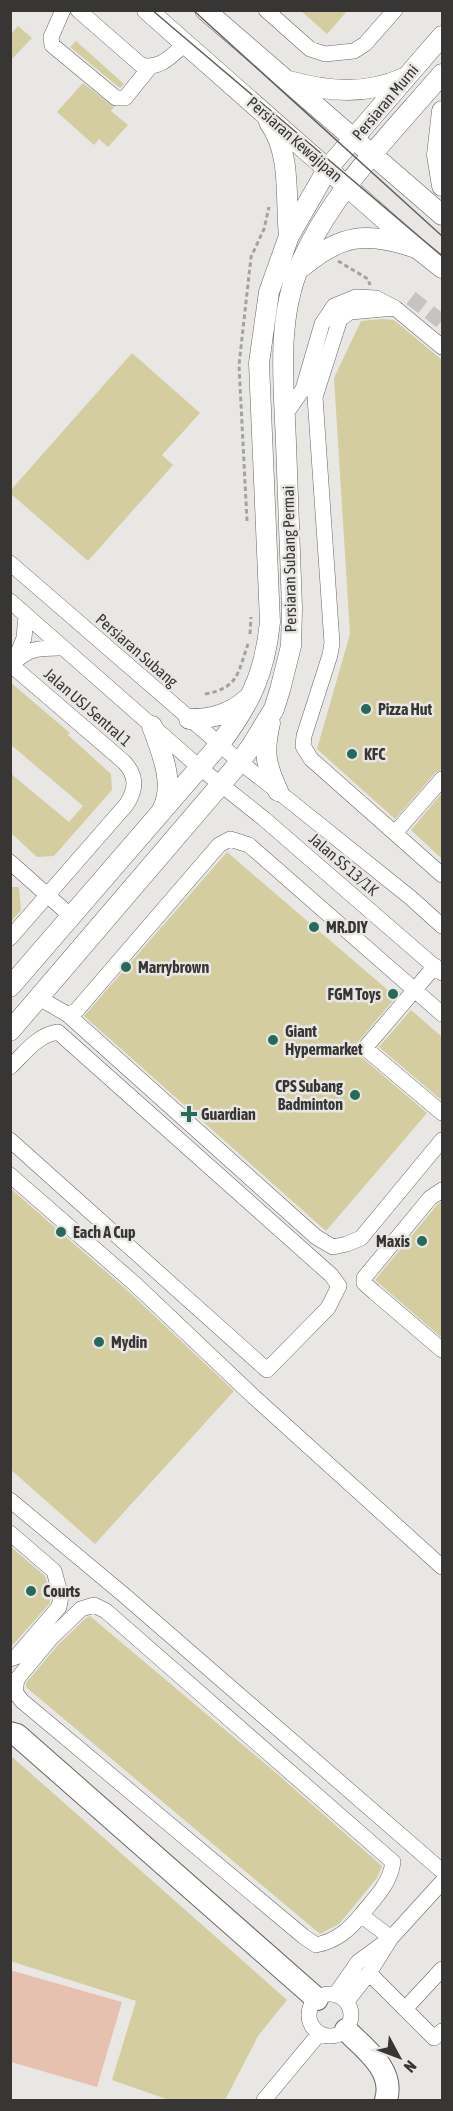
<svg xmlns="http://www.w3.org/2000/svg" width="453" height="2111" viewBox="0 0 453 2111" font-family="'Asap Condensed',sans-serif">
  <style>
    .green { fill: #e7c1b0 }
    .building { fill: #d3cda0 }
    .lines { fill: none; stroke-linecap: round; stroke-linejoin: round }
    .minor-tunnel { stroke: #c5c4c1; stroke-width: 15; stroke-dasharray: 15 8; stroke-linecap: butt }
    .minor-casing { stroke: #676663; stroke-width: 16 }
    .major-casing { stroke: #676663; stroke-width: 21 }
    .highway-casing { stroke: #676663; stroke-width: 24 }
    .path { stroke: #a4a2a0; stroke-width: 3; stroke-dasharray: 4.5 3; stroke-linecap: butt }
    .minor { stroke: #fff; stroke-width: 15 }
    .major { stroke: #fff; stroke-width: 20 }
    .highway { stroke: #fff; stroke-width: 22 }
    .tram { stroke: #62615f; stroke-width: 1.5 }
    .poi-dot { fill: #266a5b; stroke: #e9e7e4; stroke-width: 2 }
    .labels { text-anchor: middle; stroke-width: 5; stroke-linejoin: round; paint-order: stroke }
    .street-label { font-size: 16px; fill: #373635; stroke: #e9e7e4 }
    .poi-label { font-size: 16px; font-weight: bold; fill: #373635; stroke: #e9e7e4; text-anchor: start }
  </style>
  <rect width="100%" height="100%" fill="#e9e7e4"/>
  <path class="green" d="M10 1970 122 2002 97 2087 11 2062Z"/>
  <path class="building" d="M300 10H348L327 34Z
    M18 26 32 38 10 61V35Z
    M76 41 124 84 120 88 70 47Z
    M83 83 114 107 111 111 128 125 108 147 99 139 94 145 57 112Z
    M383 319 394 320 442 360V769L435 773 395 819 317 749 350 634 334 378 361 321Z
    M132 353 200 413 162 455 173 465 88 561 10 493V491Z
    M10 682 70 733 68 735 111 774 112 790 54 856 37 857 10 832V773L69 822 83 806 10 744Z
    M442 793V859L411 830Z
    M227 852 396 997 358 1042 356 1051 359 1055 427 1113 326 1231 84 1016Z
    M10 887H19L21 910 10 923Z
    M411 1010 442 1037V1096L440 1099 379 1047Z
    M10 1188 128 1291 234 1391 95 1544 10 1469Z
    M442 1201V1338L375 1280 437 1205Z
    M10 1546 45 1576 51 1597 50 1603 10 1648Z
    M90 1616 275 1772 382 1866 377 1878 339 1924 320 1934 26 1687V1683L58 1645 86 1618Z
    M10 1755 287 2000 258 2036 225 2100H169L112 2080 136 2001 10 1961Z"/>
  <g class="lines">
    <path class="minor-tunnel" d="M411 298 442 322"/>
    <g class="minor-casing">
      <path id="minor" d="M63 10 51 37 52 45 116 98H125L150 67
        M78 10 141 65C160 70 171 56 185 44
        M266 10 310 49 325 54 354 51 365 44 395 10
        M442 347 395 308 350 312 340 319 315 397 332 643 330 655 304 736 303 746 311 759 442 875
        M285 415 303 389 322 324 334 306 356 297 376 298 395 308
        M10 563 240 762 290 801 411 898 442 926
        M10 601 200 768 263 818 442 973
        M15 660 24 638 26 616
        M10 664 124 762C137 776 137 789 126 805L10 938
        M12 665C28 647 41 648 63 648
        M395 833 442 779
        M10 862 72 917
        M435 966 365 1048 442 1113
        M39 998 67 1014 316 1237 333 1247 347 1244 361 1238 442 1140
        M67 1014 76 1011 219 845 230 839 249 845 442 1014
        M10 1067C25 1053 37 1035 58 1032L331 1275 339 1286 328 1308 267 1370 10 1140
        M10 1175 135 1284 254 1397 442 1567
        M442 1190 430 1198 364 1278V1283L374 1292 442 1350
        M10 1500 124 1595 442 1871
        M10 1533 54 1571 61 1596 59 1607 16 1657 10 1659
        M361 1915C375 1898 390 1884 393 1862L106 1611 94 1605 81 1609 51 1638 17 1679 15 1692 22 1701 303 1936 316 1945C336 1941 349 1930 361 1915L391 1938
        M369 1973 434 2038 442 2031
        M309 2015a21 21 0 1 1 42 0a21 21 0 1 1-42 0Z
        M335 1995 358 1962 384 1943
        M347 2001 369 1973 391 1938 442 1882
        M405 2009 442 1969
        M264 2100 319 2034"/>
    </g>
    <g class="major-casing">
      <path id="major" d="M147 10 418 249 442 268
        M205 10 442 215
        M289 81C329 92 366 95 404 78
        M442 111 437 155 442 186
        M269 122C292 154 285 198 289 236
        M302 267C340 235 366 231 413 247
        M189 719C212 719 230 714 247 699
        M270 723C263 753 266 765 278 791
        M152 726C161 751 176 784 162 810
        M10 987 219 745C250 704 265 673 270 622L259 363 269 292 289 236 328 168 442 36
        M10 1031 240 762 252 745 274 709 280 690 291 646 292 608C290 553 288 498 286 443 284 386 276 322 299 267 331 192 390 135 442 74"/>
    </g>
    <g class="highway-casing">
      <path id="highway" d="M10 1733 17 1735 317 1999
        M346 2030C365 2049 395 2070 386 2100"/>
    </g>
    <path class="path" d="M338 261 368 279 370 285
      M247 521 239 365 251 257 264 229 269 207
      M250 634 251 617
      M205 694C239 688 238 672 248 644"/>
    <use href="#minor" class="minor"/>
    <use href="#major" class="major"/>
    <use href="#highway" class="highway"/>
    <path class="tram" d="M152 10 442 256
      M193 10 442 236"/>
  </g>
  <g class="poi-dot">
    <circle cx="366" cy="709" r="6"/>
    <circle cx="352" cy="754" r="6"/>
    <circle cx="314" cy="927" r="6"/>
    <circle cx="126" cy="967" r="6"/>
    <circle cx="393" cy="994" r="6"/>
    <circle cx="273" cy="1040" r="6"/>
    <circle cx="355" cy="1095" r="6"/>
    <path d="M186 1105h6v6h6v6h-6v6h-6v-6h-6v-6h6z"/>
    <circle cx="61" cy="1232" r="6"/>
    <circle cx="422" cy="1241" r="6"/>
    <circle cx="99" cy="1342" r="6"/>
    <circle cx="31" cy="1591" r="6"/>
  </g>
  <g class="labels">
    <g class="street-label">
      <text transform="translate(385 102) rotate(-50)" y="6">Persiaran Murni</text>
      <text transform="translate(295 139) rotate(41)" y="6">Persiaran Kewajipan</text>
      <text transform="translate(289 559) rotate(-91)" y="6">Persiaran Subang Permai</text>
      <text transform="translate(137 650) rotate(41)" y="6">Persiaran Subang</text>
      <text transform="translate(88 707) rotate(41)" y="6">Jalan USJ Sentral 1</text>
      <text transform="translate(344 864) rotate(41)" y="6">Jalan SS 13/1K</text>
    </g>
    <g class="poi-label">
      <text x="378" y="715">Pizza Hut</text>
      <text x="364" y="760">KFC</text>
      <text x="326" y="933">MR.DIY</text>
      <text x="138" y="973">Marrybrown</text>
      <text x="381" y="1000" text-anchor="end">FGM Toys</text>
      <text x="285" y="1037">Giant<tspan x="285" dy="18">Hypermarket</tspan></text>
      <text x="343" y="1092" text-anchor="end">CPS Subang<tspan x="343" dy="18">Badminton</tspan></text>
      <text x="201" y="1120">Guardian</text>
      <text x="73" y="1238">Each A Cup</text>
      <text x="410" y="1247" text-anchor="end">Maxis</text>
      <text x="111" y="1348">Mydin</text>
      <text x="43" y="1597">Courts</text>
    </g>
  </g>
  <rect width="453" height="2111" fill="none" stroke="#373635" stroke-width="24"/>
  <g transform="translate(399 2057) rotate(131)" stroke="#e9e7e4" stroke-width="4.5" paint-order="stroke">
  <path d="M0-4.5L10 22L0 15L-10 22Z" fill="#373635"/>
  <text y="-9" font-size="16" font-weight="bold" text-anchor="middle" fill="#373635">N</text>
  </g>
</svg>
